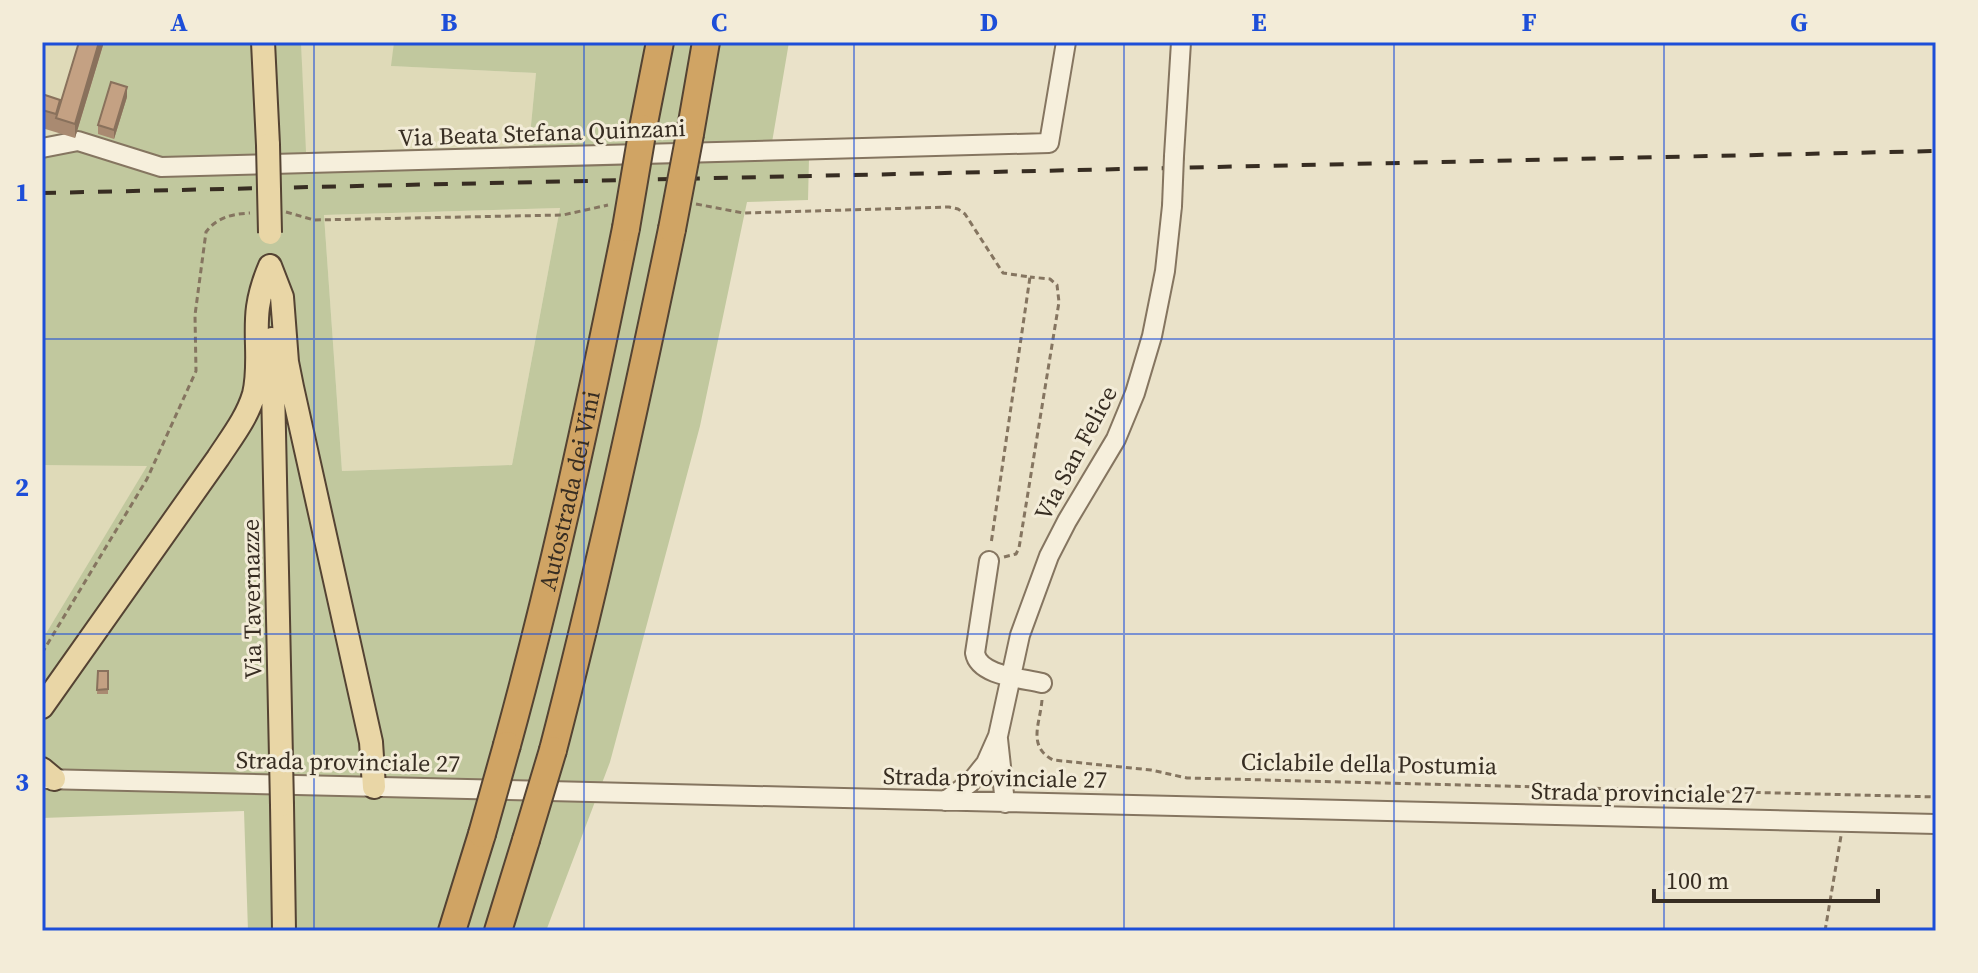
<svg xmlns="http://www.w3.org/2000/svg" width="1978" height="973" viewBox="0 0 1978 973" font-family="'Source Serif 4',serif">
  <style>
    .farmland { fill: #dfdab8 }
    .green { fill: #c1c89e; fill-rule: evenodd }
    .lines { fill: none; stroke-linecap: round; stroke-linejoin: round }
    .minor-casing { stroke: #857560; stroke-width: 22 }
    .major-casing { stroke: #544333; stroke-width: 26 }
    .highway-casing { stroke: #544333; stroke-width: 30 }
    .path { stroke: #857560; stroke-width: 3; stroke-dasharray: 6 4; stroke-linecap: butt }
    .minor { stroke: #f6efdc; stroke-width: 18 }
    .major { stroke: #e9d6a6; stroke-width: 22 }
    .highway { stroke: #d0a464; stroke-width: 26 }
    .rail { stroke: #372d22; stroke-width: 4; stroke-dasharray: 14 14; stroke-linecap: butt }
    .minor-bridge-casing { stroke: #857560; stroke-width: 22; stroke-linecap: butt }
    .major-bridge-casing { stroke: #544333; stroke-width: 26; stroke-linecap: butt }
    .highway-bridge-casing { stroke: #544333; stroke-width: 30; stroke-linecap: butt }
    .minor-bridge { stroke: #f6efdc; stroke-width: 18 }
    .major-bridge { stroke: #e9d6a6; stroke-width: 22 }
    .highway-bridge { stroke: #d0a464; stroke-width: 26 }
    .wall { fill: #a98a71 }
    .shaded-wall { fill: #89715c }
    .building { fill: #c4a183; stroke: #89715c; stroke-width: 2 }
    .grid { fill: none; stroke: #1d4ed8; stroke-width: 2; stroke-opacity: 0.55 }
    .labels { text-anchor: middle; stroke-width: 6; stroke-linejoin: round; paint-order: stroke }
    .street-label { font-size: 24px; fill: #372d22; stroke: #f3ecd8 }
    .neatline { fill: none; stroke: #1d4ed8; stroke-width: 3 }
    .grid-label { font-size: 26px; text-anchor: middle; font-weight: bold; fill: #1d4ed8 }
  </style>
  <rect width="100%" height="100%" fill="#eae2c9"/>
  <path class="farmland" d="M42 42H132L99 153 42 138Z
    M301 42H394L392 66 536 73 529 146 305 152Z
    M560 208 512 465 342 471 324 215Z
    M42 465H148L42 640Z"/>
  <path class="green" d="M104 42H301L306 152 529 146 536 73 391 66 394 42H789L769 160 809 159 808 200 747 202 700 426 610 762 546 931H248L244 811 42 818V640L147 466 42 465V138L98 152 75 138ZM560 208 512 465 342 471 324 215Z"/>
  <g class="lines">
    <g class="minor-casing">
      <path id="minor" d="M42 148 78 141 161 167 1049 143 1066 42
        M1174 156 1181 42
        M989 561 975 653C979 676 1022 678 1042 683
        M998 739 1005 803
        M42 779 1936 824
        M945 801 970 783 986 763 998 736 1020 635 1049 556 1067 521 1116 439 1135 393 1152 336 1165 271 1172 206"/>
    </g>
    <g class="major-casing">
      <path id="major" d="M263 42 268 145
        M270 266 282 297 287 362 292 387 371 742 374 787
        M272 339 281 758
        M42 707 218 458C231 438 247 418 254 394 261 365 254 336 258 307 260 293 264 280 270 266
        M42 769 54 779
        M282 805 284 931"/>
    </g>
    <g class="highway-casing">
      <g id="highway">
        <path d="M643 128 660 42"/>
        <path d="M690 134 706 42"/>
        <path id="s1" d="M507 745C554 574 591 401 626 228"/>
        <path d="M553 750C598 577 636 403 672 229"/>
        <path d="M452 931 482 834"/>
        <path d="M498 931 526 840"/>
      </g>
    </g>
    <path class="path" d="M696 204 743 213 949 207 958 209 965 214 1003 273 1030 277 991 544
      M286 212 314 220 563 215 608 205
      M1004 557 1016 554 1019 548 1059 302 1057 285 1050 279 1030 277
      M42 653 147 479 196 371 195 315 206 232C217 217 233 214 250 213
      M1042 700C1040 724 1027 746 1053 760L1151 770 1187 778 1936 797
      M1825 931 1841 836"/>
    <use href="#minor" class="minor"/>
    <use href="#major" class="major"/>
    <use href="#highway" class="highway"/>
    <path class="rail" d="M42 193 1936 151"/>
    <g class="minor-bridge-casing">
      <path id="minor-bridge" d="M1172 206 1174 156"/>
    </g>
    <g class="major-bridge-casing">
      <path id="major-bridge" d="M268 145 270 233
        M281 758 282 805"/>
    </g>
    <g class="highway-bridge-casing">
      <path id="highway-bridge" d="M626 228 643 128
        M672 229 690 134
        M482 834 507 745
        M526 840 553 750"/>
    </g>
    <use href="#minor-bridge" class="minor-bridge"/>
    <use href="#major-bridge" class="major-bridge"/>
    <use href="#highway-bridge" class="highway-bridge"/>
  </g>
  <path class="wall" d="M79 42H104L75 138 42 128V82L44 95 60 105Z
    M127 97 114 139 98 134V125Z
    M98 671H108V694H97Z"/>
  <path class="shaded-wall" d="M99 42H104L75 138V124Z
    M127 87V97L114 139V130Z"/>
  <path class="building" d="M79 42H99L75 124 56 118Z
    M111 82 127 87 114 130 98 125Z
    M42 94 60 100 56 114 42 110Z
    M98 671H108V689L97 690Z"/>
  <path class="grid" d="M314 42V931M584 42V931M854 42V931M1124 42V931M1394 42V931M1664 42V931M42 339H1936M42 634H1936"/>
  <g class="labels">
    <g class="street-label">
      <text transform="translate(542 133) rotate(-2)" y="8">Via Beata Stefana Quinzani</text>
      <text transform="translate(1076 453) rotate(-62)" y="8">Via San Felice</text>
      <text dy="8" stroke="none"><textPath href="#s1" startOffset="262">Autostrada dei Vini</textPath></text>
      <text transform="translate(252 599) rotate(-91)" y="8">Via Tavernazze</text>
      <text transform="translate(348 762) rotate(1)" y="8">Strada provinciale 27</text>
      <text transform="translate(1369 764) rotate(1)" y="8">Ciclabile della Postumia</text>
      <text transform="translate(995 778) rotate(1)" y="8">Strada provinciale 27</text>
      <text transform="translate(1643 793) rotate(1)" y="8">Strada provinciale 27</text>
    </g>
  </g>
  <rect width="1978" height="973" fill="none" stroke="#f3ecd8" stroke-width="88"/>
  <path d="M1654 889v12h224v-12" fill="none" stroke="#372d22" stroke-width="4"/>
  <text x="1666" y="889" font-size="24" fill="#372d22" stroke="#f3ecd8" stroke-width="6" paint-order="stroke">100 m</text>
  <rect x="44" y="44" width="1890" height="885" class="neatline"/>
  <g class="grid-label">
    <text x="179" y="31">A</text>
    <text x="449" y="31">B</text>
    <text x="719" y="31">C</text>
    <text x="989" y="31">D</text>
    <text x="1259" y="31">E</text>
    <text x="1529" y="31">F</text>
    <text x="1799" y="31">G</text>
    <text x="22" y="201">1</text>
    <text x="22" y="496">2</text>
    <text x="22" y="791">3</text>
  </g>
</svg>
